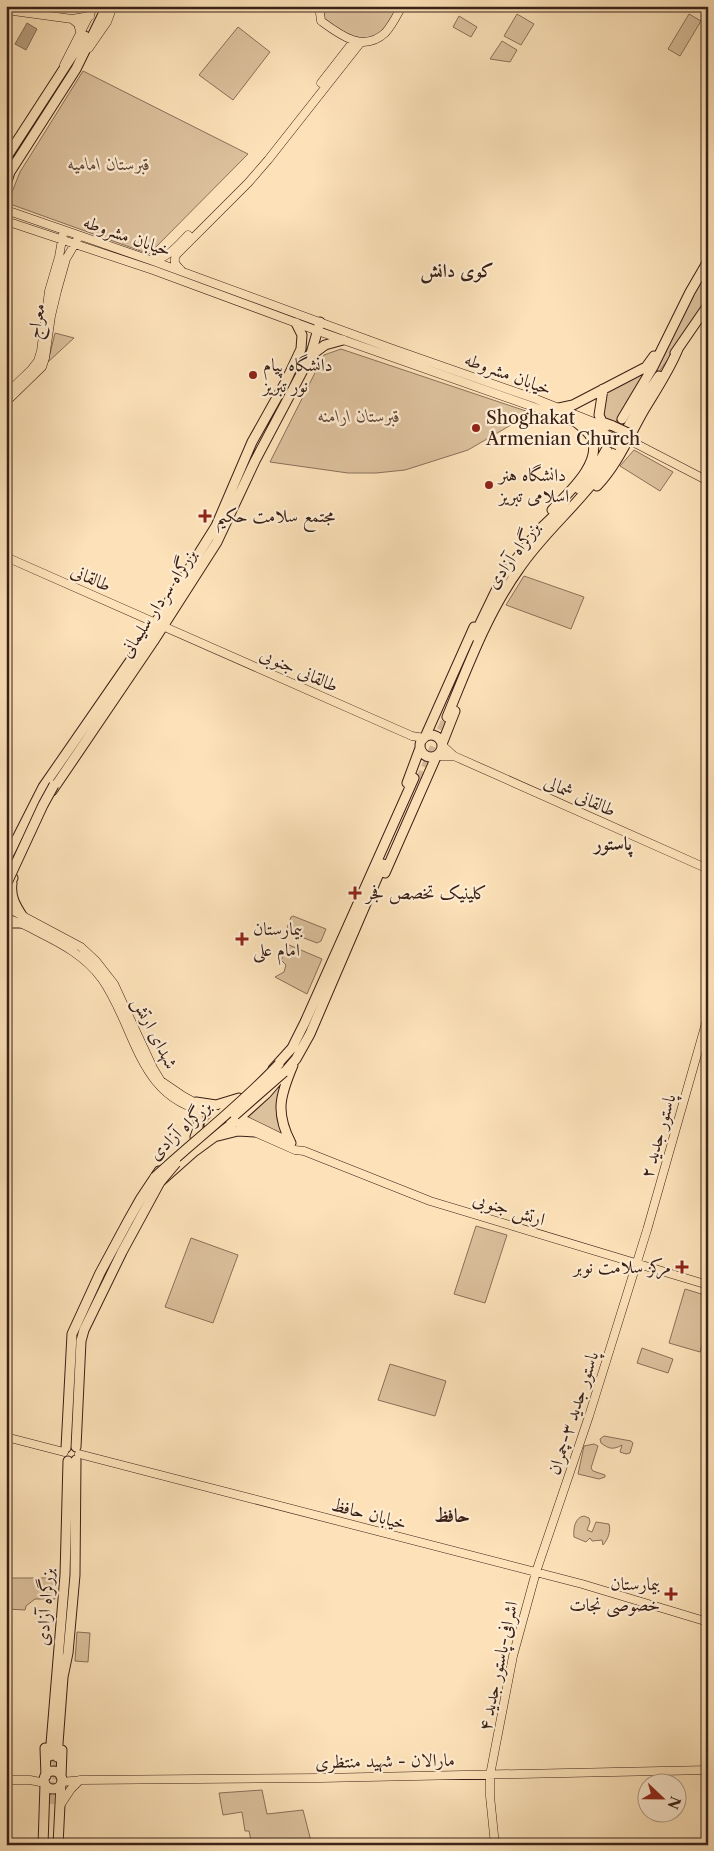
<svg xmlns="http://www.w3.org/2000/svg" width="714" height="1851" viewBox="0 0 714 1851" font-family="'Libre Caslon Text',Amiri,serif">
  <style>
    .green { fill: #dcc19d; stroke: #8a705a }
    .water { fill: #baa082; stroke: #866d57 }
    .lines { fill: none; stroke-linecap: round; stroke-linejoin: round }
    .highway-tunnel { stroke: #d6bb99; stroke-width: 9; stroke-dasharray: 9 4.5; stroke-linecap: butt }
    .major-casing { stroke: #392017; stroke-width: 9 }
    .highway-casing { stroke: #392017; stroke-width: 11 }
    .major { stroke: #fde2b9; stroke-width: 8 }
    .highway { stroke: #fde2b9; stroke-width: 9 }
    .major-bridge-casing { stroke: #392017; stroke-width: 9; stroke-linecap: butt }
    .highway-bridge-casing { stroke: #392017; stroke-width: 11; stroke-linecap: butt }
    .major-bridge { stroke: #fde2b9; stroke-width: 8 }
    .highway-bridge { stroke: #fde2b9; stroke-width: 9 }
    .poi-dot { fill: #8f2418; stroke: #feecd2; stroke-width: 2 }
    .labels { text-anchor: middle; stroke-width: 4.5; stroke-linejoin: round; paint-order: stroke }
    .park-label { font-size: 18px; font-style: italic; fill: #624838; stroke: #feecd2 }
    .street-label { font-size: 18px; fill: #392017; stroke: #feecd2 }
    .poi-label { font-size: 18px; fill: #392017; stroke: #feecd2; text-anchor: start }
    .neighbourhood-label { font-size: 19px; font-weight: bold; fill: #392017; stroke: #feecd2 }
  </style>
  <rect width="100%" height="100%" fill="#fde2b9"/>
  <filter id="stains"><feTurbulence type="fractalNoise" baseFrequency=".004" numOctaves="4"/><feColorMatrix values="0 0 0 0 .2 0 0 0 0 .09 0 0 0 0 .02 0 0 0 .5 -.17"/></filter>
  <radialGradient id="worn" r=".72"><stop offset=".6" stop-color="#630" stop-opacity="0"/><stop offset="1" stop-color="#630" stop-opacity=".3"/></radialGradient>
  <path class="green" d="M333 6H400C396 13 393 21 388 27 370 47 338 36 323 18 324 11 327 9 333 6Z
    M517 14 534 24 521 45 504 36Z
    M689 14 701 21 680 56 668 49Z
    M459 16 477 27 471 37 453 27Z
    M238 27 270 52 233 100 199 75Z
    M502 41 517 50 510 62 490 59Z
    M83 71 248 154 149 254 10 204 12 192 20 172Z
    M708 268V298L681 341 641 397 693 292Z
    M55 333 74 338 48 362Z
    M341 349 526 411 523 418 468 450 405 470 376 473H348L270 462 324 355Z
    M646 370 615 423 600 417 605 393Z
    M634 450 673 472 660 491 620 466Z
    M524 576 584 597 571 629 506 605Z
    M293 916 326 929 321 941 317 943 286 931 291 917Z
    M289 945 322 959 307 994 275 977 284 972 286 965 281 960Z
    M286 1076 281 1095 286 1138 245 1117Z
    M476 1226 507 1235 485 1303 454 1294Z
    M191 1238 238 1255 213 1323 165 1307Z
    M685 1289 708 1296V1327L700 1352 669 1343Z
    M642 1348 673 1359 668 1373 637 1363Z
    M390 1364 446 1381 435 1416 378 1400Z
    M604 1436 631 1441 633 1443 630 1453 626 1454 620 1452 622 1445C613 1450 609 1449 601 1443L600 1439Z
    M594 1444 598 1446 591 1468 593 1471 605 1475V1477L599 1479 578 1474 584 1446Z
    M584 1516 589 1518 590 1522 587 1530 592 1532 596 1522 609 1524C611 1532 608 1539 603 1545L602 1540 592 1541 590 1538 586 1542 574 1537C573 1529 575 1517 584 1516Z
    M6 1578H57L55 1599H35L26 1606 25 1610 6 1609Z
    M77 1632 90 1633 88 1662 75 1661Z
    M262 1790 267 1814 303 1810 312 1845H252L249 1831H245L242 1812 223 1815 219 1793Z"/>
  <path class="water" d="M27 23 37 29 26 50 15 44Z"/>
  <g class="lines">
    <path class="highway-tunnel" d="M420 780 447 717
      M57 1757V1794
      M50 1804V1756"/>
    <g class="major-casing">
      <path id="major" d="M323 6 320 13 321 21C340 35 363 53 385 33 392 26 397 15 402 6
        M6 10 72 19
        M80 31 78 24 72 19 90 16
        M89 48 107 22 113 6
        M64 65 94 6
        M321 83 353 42
        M6 210 153 261 390 348 536 399 606 427
        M6 221 153 270 318 331 545 411 607 435
        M153 261C168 257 178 246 188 235
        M181 270C176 265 173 263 176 255L248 183 268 160 361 42
        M6 394 31 370 38 361 41 351 49 291 59 257 63 234
        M6 402 42 367 45 358 51 316 57 291 66 259 77 240
        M625 435 629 440 708 481
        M6 557 412 736 424 738
        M443 746 454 756 708 869
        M438 756H454
        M6 907 81 947 96 961 114 984 153 1068 161 1081 183 1096 214 1113 236 1121H247L290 1142
        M6 918C17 921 27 926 38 932 62 944 85 956 102 979 136 1027 138 1101 210 1112
        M236 1121 243 1127 295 1150 304 1151 430 1201 708 1285
        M6 1437 64 1452
        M79 1454 582 1584 708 1622
        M6 1780H30L45 1783
        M62 1782 82 1780 321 1778 708 1770
        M61 1804 71 1789 80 1780
        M495 1845 490 1796V1775L513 1656 536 1572 589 1416 647 1230 708 1016"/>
    </g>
    <g class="highway-casing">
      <path id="highway" d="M6 158 85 36
        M6 184 10 172 76 69 107 6
        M675 353 708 305
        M310 356 325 345 343 340
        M603 389 599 415 602 422 613 426
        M559 408 573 405 646 367 654 356
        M622 419 653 367 690 292 708 261
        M628 427 648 392 659 376
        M597 486C618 464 629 436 644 410 656 390 669 371 678 349
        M579 489 592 475 607 448
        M552 510C567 494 604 462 591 437 588 432 582 427 577 423
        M474 636 503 576 539 530 564 506
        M447 717C468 666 487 614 519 569 541 536 572 510 596 479 604 470 609 460 616 451
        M420 746a11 11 0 1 1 22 0a11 11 0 1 1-22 0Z
        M425 737 474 627
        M442 744 455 711
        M407 783 420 748
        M52 791 153 642 217 542 255 461 310 357 320 322
        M6 860 43 787 146 638 216 526 252 442 285 383 301 349 302 335 296 323
        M385 873 436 757
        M12 883C10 897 16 906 23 917
        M6 892 13 878
        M6 923H21
        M273 1069 292 1048 305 1022 414 778
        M196 1102 216 1105 239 1098
        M192 1107C200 1118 200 1124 195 1137
        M209 1125 233 1103
        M218 1136 238 1131 255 1132
        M291 1143C275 1112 280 1096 293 1065
        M76 1447 81 1341 84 1330 122 1252 160 1182 195 1151 236 1121 266 1094 296 1059 310 1034 383 864
        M66 1448 72 1334 100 1273 128 1221 141 1198 159 1171
        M45 1748 46 1776
        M50 1756 65 1575 68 1461
        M57 1757 63 1677 68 1653 75 1575 76 1460
        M44 1780a9 9 0 1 1 18 0a9 9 0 1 1-18 0Z
        M61 1777 62 1750
        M43 1845 45 1784
        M58 1845 61 1784"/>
    </g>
    <use href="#major" class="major"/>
    <use href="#highway" class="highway"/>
    <g class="major-bridge-casing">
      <path id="major-bridge" d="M607 435 621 441"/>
    </g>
    <g class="highway-bridge-casing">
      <path id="highway-bridge" d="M613 426 628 433
        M606 440 618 445
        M6 885 43 805 54 785
        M235 1115 284 1072
        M155 1177C196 1139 240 1106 279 1064
        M160 1182 176 1163"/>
    </g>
    <use href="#major-bridge" class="major-bridge"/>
    <use href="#highway-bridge" class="highway-bridge"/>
  </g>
  <g class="poi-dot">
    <circle cx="253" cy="375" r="5"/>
    <circle cx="476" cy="428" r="5"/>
    <circle cx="489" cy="485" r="5"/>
    <path d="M202.5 508.5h5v5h5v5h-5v5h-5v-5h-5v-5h5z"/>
    <path d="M352.5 885.5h5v5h5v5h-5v5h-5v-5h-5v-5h5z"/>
    <path d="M239.5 931.5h5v5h5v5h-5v5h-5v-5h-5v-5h5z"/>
    <path d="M679.5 1259.5h5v5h5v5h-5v5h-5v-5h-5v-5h5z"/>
    <path d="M668.5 1586.5h5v5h5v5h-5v5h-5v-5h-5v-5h5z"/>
  </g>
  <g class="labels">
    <g class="park-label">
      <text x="109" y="170">قبرستان امامیه</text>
      <text x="359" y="422">قبرستان ارامنه</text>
    </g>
    <g class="street-label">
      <text transform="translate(127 236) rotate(19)" y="6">خیابان مشروطه</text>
      <text transform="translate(36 321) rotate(-80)" y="6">معراج</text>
      <text transform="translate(508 374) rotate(20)" y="6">خیابان مشروطه</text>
      <text transform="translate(513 555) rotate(-54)" y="6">بزرگراه آزادی</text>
      <text transform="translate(91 578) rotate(24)" y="6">طالقانی</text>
      <text transform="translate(158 603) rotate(-57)" y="6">بزرگراه سردار سلیمانی</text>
      <text transform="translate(299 670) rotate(24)" y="6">طالقانی جنوبی</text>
      <text transform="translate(580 796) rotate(24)" y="6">طالقانی شمالی</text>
      <text transform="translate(155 1033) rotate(63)" y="6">شهدای ارتش</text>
      <text transform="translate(180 1130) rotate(-43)" y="6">بزرگراه آزادی</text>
      <text transform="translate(658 1136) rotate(-74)" y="6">پاستور جدید ۲</text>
      <text transform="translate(509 1209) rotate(17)" y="6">ارتش جنوبی</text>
      <text transform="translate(573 1413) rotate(-72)" y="6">پاستور جدید ۳-چمران</text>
      <text transform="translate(369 1514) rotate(15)" y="6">خیابان حافظ</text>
      <text transform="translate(45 1607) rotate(-86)" y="6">بزرگراه آزادی</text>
      <text transform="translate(498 1666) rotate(-78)" y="6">اشرافی-پاستور جدید ۴</text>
      <text transform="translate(385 1761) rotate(-1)" y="6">مارالان - شهید منتظری</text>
    </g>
    <g class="poi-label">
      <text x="263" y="371">دانشگاه پیام<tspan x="263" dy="21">نور تبریز</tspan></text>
      <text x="486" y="424">Shoghakat<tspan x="486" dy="21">Armenian Church</tspan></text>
      <text x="499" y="481">دانشگاه هنر<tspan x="499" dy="21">اسلامی تبریز</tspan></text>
      <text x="216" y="522">مجتمع سلامت حکیم</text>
      <text x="366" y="899">کلینیک تخصص فجر</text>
      <text x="253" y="935">بیمارستان<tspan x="253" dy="21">امام علی</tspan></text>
      <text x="671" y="1273" text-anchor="end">مرکز سلامت نوبر</text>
      <text x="660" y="1590" text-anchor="end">بیمارستان<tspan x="660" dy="21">خصوصی نجات</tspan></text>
    </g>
    <g class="neighbourhood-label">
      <text x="457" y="277">کوی دانش</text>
      <text x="613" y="850">پاستور</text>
      <text x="452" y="1522">حافظ</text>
    </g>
  </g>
  <rect width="714" height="1851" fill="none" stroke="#fde2b9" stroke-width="25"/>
  <rect x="8" y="8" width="699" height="1836" fill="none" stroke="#392017" stroke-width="2.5"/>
  <rect x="12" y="12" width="689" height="1826" fill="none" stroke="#392017"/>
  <g transform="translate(662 1798) rotate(112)"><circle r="24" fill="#feecd2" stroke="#af9a87"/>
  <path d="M0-4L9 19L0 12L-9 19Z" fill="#8f2418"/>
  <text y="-8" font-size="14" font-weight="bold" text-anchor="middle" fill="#392017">N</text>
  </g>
  <rect width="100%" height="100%" filter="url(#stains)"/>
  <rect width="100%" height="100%" fill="url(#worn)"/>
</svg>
